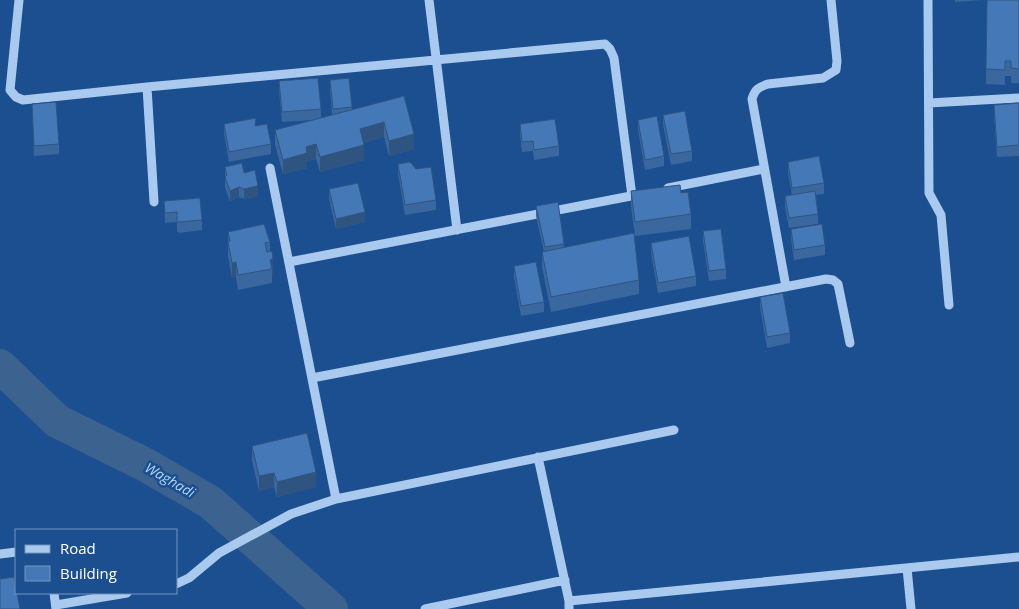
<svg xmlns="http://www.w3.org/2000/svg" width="1019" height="609" viewBox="0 0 1019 609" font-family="'Open Sans',sans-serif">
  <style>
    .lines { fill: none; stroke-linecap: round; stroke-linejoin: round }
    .river { stroke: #3c6290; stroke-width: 34 }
    .minor { stroke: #a9c9ee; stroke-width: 9 }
    .wall { fill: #3a679d }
    .shaded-wall { fill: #305480 }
    .building { fill: #4478b7; stroke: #305480 }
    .labels { text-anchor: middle; stroke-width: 5; stroke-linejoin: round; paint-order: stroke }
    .water-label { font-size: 14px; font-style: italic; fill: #b5d3f5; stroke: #1b4f8f }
  </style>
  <rect width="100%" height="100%" fill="#1b4f8f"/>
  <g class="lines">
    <path class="river" d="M0 366 57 421 144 464 210 502 331 609"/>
    <path class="minor" d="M19 0 10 90 16 97 23 100 147 87 605 44 610 49 614 58 632 196
      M429 0 457 230
      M928 0 929 193 941 215 949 305
      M147 87 154 202
      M929 103 1019 98
      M270 168 336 499 674 430
      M668 188 764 169
      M289 262 636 195
      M786 287 752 99C755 89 759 87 768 84L823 78 836 70 837 61 831 0
      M312 378 826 279 833 280 838 284 850 343
      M538 457 569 601V609
      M0 554 16 552
      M907 568 911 609
      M176 584 189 578 219 553 291 514 336 499
      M54 593 56 609
      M569 601 1019 557
      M56 605 127 593
      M425 609 565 580"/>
  </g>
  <path class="wall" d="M955 0H983L955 2Z
    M987 0H1019V83H1011V76H1005V85L986 84Z
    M349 78 352 110 404 96 414 149 389 156 384 137 363 143 364 160 320 172 316 159 307 161V168L283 174 275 145V130L313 120 282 122 279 91V81L321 109V118L332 115 330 90V80Z
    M1019 103V156L997 157 994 115V105Z
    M32 104 59 144V154L34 156Z
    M663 115 692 151V161L671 165 663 125Z
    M638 120 664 156V166L645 170 638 130Z
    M224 124 256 126 271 144V154L229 162 224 134Z
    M520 124 559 146V156L534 160 533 151 522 152 520 135Z
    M788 162 824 183V194L816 195 818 214V224L789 228 785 207V196L792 195 788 173Z
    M398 164 436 200V210L405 215 398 174Z
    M225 167 244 173 258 196 244 199 239 197 230 201 225 188Z
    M329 189 365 222 336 229 329 199Z
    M631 191 681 193 691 214V229L635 236 631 206Z
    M164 201 202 220V230L179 233 177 231V222L165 223Z
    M536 206 564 244V247L639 280V294L551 312 542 267V252H544L536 216Z
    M791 229 825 245V255L794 260 791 239Z
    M703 231 726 269V279L709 281 703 241Z
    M228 232 270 242V252L273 273 272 274V283L238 290 236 277 232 278 228 256Z
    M651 243 696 276V286L658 293 651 253Z
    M514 266 544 302V312L521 316 514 277Z
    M760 297 790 333V343L767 348 760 307Z
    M252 446 316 487 277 497 274 487 259 491 252 461Z"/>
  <path class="shaded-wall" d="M384 122V137L360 144V129Z
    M414 134V149L389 156V141Z
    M316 144V159L307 161V168L283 174V160L306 147Z
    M364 145V160L320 172V157Z
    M258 186V196L244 199V189Z
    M239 187V197L230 201V191Z
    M365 212V222L336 229V219Z
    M273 258V273L272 274V269L270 260Z
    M236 262V277L232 278V263Z
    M316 472V487L277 497V482Z
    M274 473V487L259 491V476Z"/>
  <path class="building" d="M987 0H1019V69L1011 68V61H1005V70L986 69Z
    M318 78 321 109 282 112 279 81Z
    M349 78 352 107 333 109 330 80Z
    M404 96 414 134 389 141 384 122 360 129 364 145 320 157 316 144 306 147 307 153 283 160 275 130Z
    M56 102 59 144 34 146 32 104Z
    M1019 103V145L997 147 994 105Z
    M685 111 692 151 671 154 663 115Z
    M657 116 664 156 645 160 638 120Z
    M256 118 255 126 267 124 271 144 229 152 224 124Z
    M555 119 559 146 534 150 533 141 522 142 520 124Z
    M819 156 824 183 792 188 788 162Z
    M410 162 416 169 431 167 436 200 405 205 398 164Z
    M242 163 244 173 255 170 258 186 244 189 239 187 230 191 225 177 227 175 225 167Z
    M358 183 365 212 336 219 329 189Z
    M680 185 681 193 688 192 691 214 635 222 631 191Z
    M815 191 818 214 789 218 785 196Z
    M200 198 202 220 179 222 177 221V212L165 213 164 201Z
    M558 202 564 244 545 247 536 206Z
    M264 224 270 242 265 243 267 252 272 251 273 258 270 260 272 269 238 275 236 262 232 263 228 242 230 241 228 232Z
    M822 224 825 245 794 250 791 229Z
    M721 229 726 269 709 271 703 231Z
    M634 233 639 280 551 297 542 252Z
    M689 236 696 276 658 283 651 243Z
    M536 262 544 302 521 306 514 266Z
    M783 293 790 333 767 337 760 297Z
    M307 433 316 472 277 482 274 473 259 476 252 446Z
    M14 577 16 593H17L20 609H0V579Z"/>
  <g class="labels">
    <g class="water-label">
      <text transform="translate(170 480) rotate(30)" y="5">Waghadi</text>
    </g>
  </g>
  <rect x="15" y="529" width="162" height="65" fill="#1b4f8f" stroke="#7695bc"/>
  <rect x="25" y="545" width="25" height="8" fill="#a9c9ee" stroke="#7695bc"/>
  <text x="60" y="554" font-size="15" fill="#ffffff">Road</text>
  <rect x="25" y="566" width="25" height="15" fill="#4478b7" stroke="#7695bc"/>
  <text x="60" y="579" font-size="15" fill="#ffffff">Building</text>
</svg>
